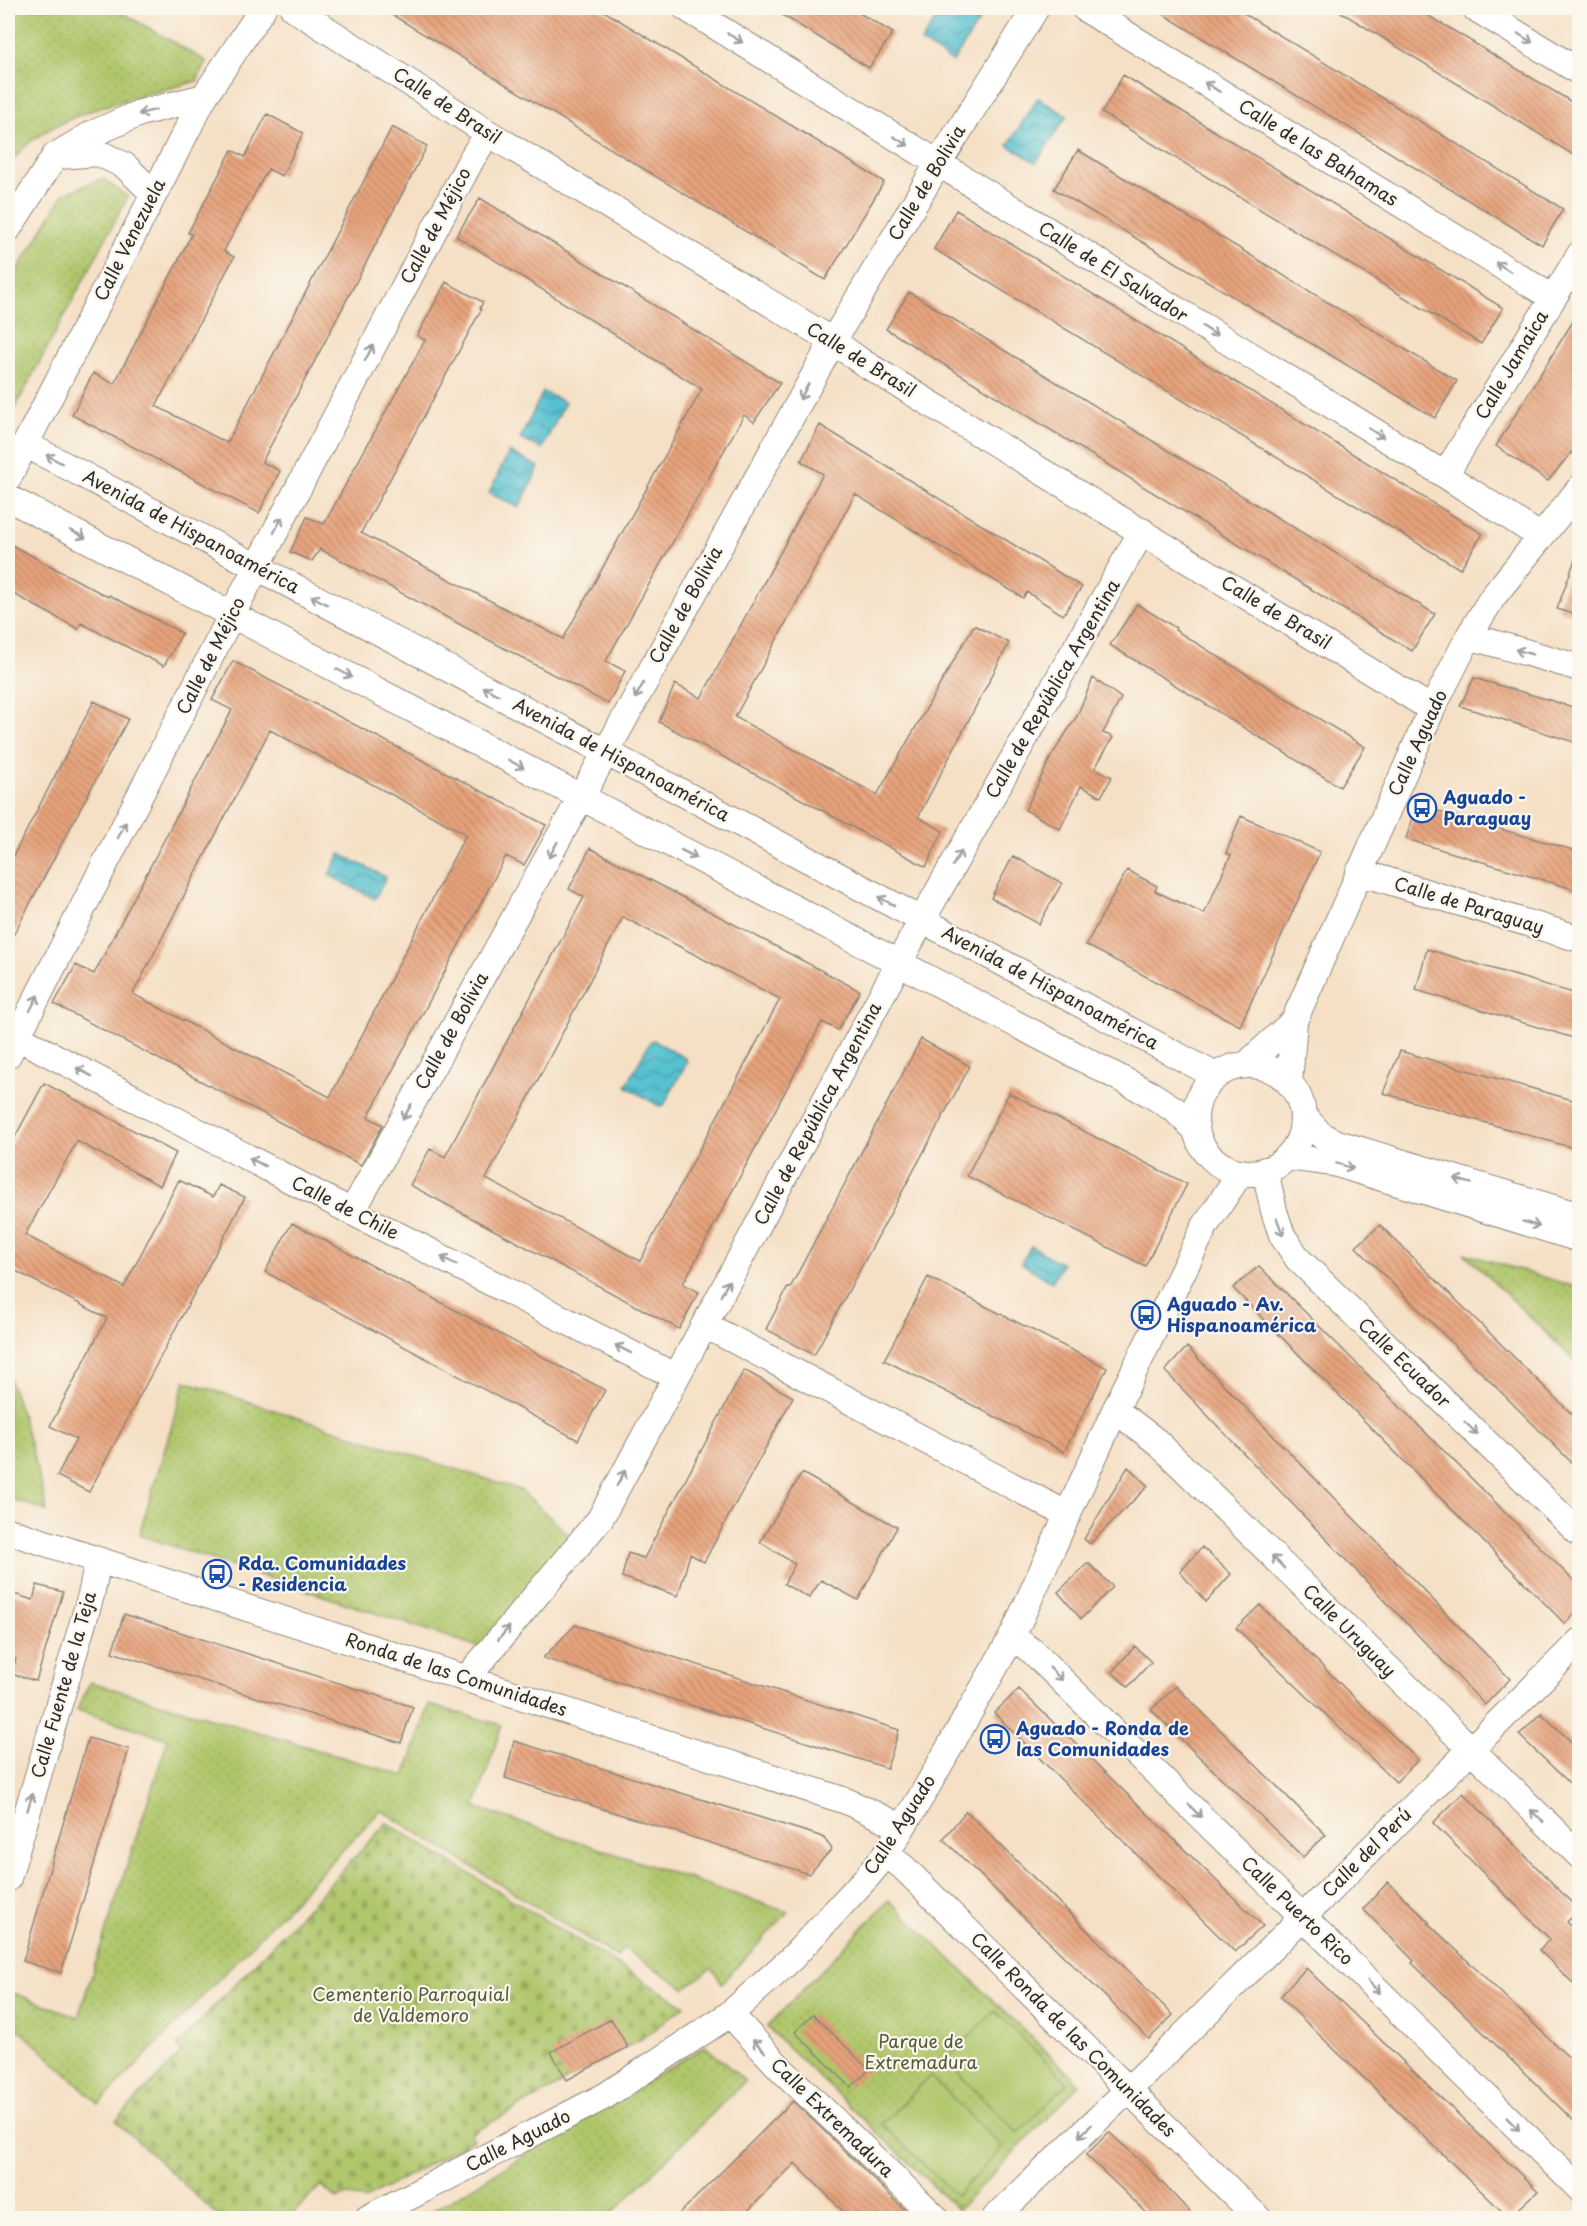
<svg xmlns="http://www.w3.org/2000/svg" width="1587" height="2226" viewBox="0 0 1587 2226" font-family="'Playpen Sans',sans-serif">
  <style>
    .grass { fill: url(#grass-dots); stroke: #6d784a; stroke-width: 1.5 }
    .cemetery { fill: url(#cemetery-stones); stroke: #6d784a; stroke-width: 1.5 }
    .pitch { fill: #afc66a; stroke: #6d784a; stroke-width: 1.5 }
    .water { fill: url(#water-waves); stroke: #40767e; stroke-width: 1.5 }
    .building { fill: url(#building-back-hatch); fill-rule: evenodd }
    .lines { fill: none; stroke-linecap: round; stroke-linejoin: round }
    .minor-casing { stroke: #908678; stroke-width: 28 }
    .minor { stroke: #fff; stroke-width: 26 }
    .oneway { stroke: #a0a0a0 }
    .labels { text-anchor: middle; stroke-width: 4.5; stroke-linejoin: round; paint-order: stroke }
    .street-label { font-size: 18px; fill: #2b2b2b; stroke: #fbf7ec }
    .transit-label { font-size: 18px; font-weight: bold; fill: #164399; stroke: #fbf7ec; text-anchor: start }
    .park-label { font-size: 18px; fill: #535a3e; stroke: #fbf7ec }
  </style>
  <defs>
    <pattern id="grass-dots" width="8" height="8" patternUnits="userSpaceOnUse" patternTransform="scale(1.5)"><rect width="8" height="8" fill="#afc66a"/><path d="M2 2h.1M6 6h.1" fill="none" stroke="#97aa5c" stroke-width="1.8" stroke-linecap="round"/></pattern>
    <pattern id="cemetery-stones" width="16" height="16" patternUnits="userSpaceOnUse" patternTransform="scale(1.5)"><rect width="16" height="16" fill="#afc66a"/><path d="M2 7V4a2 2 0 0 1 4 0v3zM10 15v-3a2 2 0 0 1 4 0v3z" fill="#97aa5c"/></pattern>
    <pattern id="water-waves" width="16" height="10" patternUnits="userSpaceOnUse" patternTransform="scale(1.5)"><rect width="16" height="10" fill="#56c1d0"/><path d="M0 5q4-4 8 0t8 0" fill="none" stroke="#479da9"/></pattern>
    <pattern id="building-back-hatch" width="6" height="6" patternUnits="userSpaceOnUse" patternTransform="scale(1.5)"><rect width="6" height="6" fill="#e7a37c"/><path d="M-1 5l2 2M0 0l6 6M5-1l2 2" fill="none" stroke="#bb8566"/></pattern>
  </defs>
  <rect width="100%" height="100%" fill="#fbf7ec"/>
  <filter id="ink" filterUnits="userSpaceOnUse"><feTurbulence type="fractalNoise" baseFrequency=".0167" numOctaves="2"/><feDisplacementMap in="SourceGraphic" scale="12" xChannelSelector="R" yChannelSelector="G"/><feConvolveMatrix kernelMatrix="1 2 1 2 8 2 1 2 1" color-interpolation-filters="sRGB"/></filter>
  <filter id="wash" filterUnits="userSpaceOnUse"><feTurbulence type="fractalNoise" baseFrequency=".008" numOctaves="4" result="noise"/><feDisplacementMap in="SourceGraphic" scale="24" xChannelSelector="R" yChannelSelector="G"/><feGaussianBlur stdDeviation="1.35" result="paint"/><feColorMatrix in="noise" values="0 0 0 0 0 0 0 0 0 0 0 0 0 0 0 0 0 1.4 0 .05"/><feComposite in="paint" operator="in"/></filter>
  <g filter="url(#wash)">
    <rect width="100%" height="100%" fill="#f5e0c6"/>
    <path class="grass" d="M8 8H114L206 61 197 81C146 95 71 109 30 142 22 149 15 158 8 165Z
      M102 178 128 197 8 421V281L13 277 64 194Z
      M1464 1253 1579 1288V1365Z
      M8 1375C24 1420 37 1464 47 1511L8 1498Z
      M185 1381 520 1490 574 1539 481 1648 139 1535Z
      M90 1682 405 1776 429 1705 502 1725 475 1807 788 1912 722 1983 712 1968 685 1988 623 1948 617 1957 381 1810 99 2104 8 2019V2011L14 1993 78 2017 168 1739 77 1710Z
      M889 1900 1080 2084 958 2210 767 2027Z
      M705 2046 745 2081 607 2218H421Z"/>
    <path class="cemetery" d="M387 1823 685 2006 641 2039 470 2134 474 2139 364 2200 348 2195 337 2199 321 2185 289 2218H220L116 2121 182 2052 177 2046Z"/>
    <path class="pitch" d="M995 2011 1068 2083 1018 2133 945 2060Z
      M930 2076 1003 2148 956 2196 882 2124Z"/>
    <path class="water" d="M943 8H987L953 62 921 42Z
      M1038 98 1067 116 1036 163 1008 145Z
      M543 392 565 402 542 449 520 439Z
      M509 452 539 467 519 508 489 493Z
      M340 854 386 877 375 899 329 875Z
      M653 1040 685 1058 687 1062 664 1105 659 1106 626 1086 650 1042Z
      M1031 1246 1062 1264 1052 1282 1021 1263Z"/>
    <g id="blocks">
      <path class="building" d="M381 8H599L884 182 825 280Z
        M771 8H851L893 33 869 68Z
        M1153 8H1235L1563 209 1542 245Z
        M1334 8H1416L1580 107V159Z
        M1123 75 1503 308 1481 344 1102 113Z
        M267 114 303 133 282 176 268 169 224 251 234 257 156 406 227 443 392 127 427 146 262 462 280 471 259 513 72 415 93 373 114 384 192 234 188 233 232 150 245 157Z
        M1078 150 1457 381 1435 418 1054 189Z
        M480 198 780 383 754 422 744 415 606 661 625 671 608 704 320 549 312 561 290 552 307 517 324 524 425 340 417 336 446 282 483 302 480 308 481 310 361 533 563 639 702 389 456 236Z
        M956 210 1483 534 1460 569 934 249Z
        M909 292 1435 614 1412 651 886 329Z
        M1580 310V442L1548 481 1496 446Z
        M820 425 1082 587 1063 615 1027 592 1023 598 855 494 735 717 877 795 974 625 1009 643 918 817 943 831 926 867 659 722 675 684 701 698 823 474 801 461Z
        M8 543 108 597 109 595 182 633 164 666 81 623 78 629 8 591Z
        M1577 554H1580V616L1557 609Z
        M1137 604 1176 628 1175 630 1365 747 1340 787 1110 645Z
        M233 661 546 825 524 865 506 856 368 1117 383 1125 361 1165 54 1004 76 965 94 974 232 710 212 700ZM270 730 466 834 330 1097 133 994Z
        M1093 678 1121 698 1103 733 1113 737 1095 768 1112 777 1101 797 1081 786 1060 829 1025 810 1052 755 1077 716Z
        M1474 678 1580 709V744L1460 706Z
        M94 701 128 719 8 945V866Z
        M1417 805 1580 852V891L1406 839Z
        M1241 816 1320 852 1240 1026 1086 945 1127 870 1157 886 1155 891 1204 914 1231 855 1226 853Z
        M590 848 860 991 838 1030 822 1022 683 1284 699 1292 679 1329 410 1185 430 1149 445 1157 584 897 569 889ZM623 917 780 999 640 1261 486 1179Z
        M1013 856 1062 883 1039 924 991 898Z
        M1427 949 1580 995V1040L1416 990Z
        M921 1039 970 1066 814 1355 766 1329 788 1287 790 1288Z
        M1400 1051 1580 1102V1150L1383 1093Z
        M44 1083 176 1153 160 1186 77 1141 25 1235 124 1287 179 1180 213 1197 219 1185 245 1197 89 1492 57 1476 76 1439 50 1426 107 1318 8 1267V1150Z
        M1009 1093 1187 1184 1145 1266 967 1176Z
        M292 1223 605 1390 578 1440 265 1272Z
        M1380 1225 1580 1422V1471L1356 1247Z
        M1259 1266 1580 1587V1608L1565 1624 1233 1288Z
        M928 1277 1107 1368 1064 1452 884 1360Z
        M1187 1347 1510 1679 1485 1705 1165 1371Z
        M744 1370 793 1397 704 1562 690 1554 678 1596 622 1577 628 1553 644 1558Z
        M1128 1467 1148 1486 1090 1544 1084 1539Z
        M802 1473 897 1527 858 1600 821 1580 809 1598 784 1584 795 1564 760 1542Z
        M1202 1547 1231 1574 1206 1602 1180 1572Z
        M1088 1563 1113 1587 1081 1619 1058 1592Z
        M37 1585 63 1592 36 1681 11 1674 16 1659 8 1656V1592L33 1600Z
        M1260 1605 1418 1760 1396 1782 1236 1628Z
        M124 1614 413 1707 401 1743 112 1652Z
        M575 1625 899 1730 887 1768 543 1658Z
        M1135 1646 1151 1662 1128 1687 1112 1672Z
        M1176 1686 1326 1835 1303 1857 1151 1710Z
        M1019 1689 1263 1926 1235 1952 994 1713Z
        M1541 1713 1580 1750V1793L1519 1735Z
        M88 1738 129 1749 61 1973 23 1961Z
        M514 1741 823 1837 832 1849 809 1874 505 1778Z
        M1463 1793 1579 1910 1567 1922 1580 1934V1990L1539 1950 1550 1939 1433 1823Z
        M966 1811 1173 2015 1149 2039 943 1839Z
        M1388 1882 1429 1922 1428 1923 1580 2068V2127L1412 1963 1414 1961 1363 1909Z
        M1306 1968 1538 2191 1509 2218 1280 1997Z
        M813 2014 869 2070 851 2087 795 2032Z
        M611 2019 628 2047 567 2080 551 2052Z
        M793 2101 852 2158 913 2218H850L795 2163 741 2218H675Z
        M1109 2132 1146 2166 1196 2218H1152L1086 2155Z"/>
    </g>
  </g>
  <g filter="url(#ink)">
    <use href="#blocks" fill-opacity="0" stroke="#908678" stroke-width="1.5"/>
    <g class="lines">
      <g class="minor-casing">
        <path id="minor" d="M293 8 488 133 833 341 862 362 1432 709
          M686 8 1445 475 1541 537
          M1084 8 1553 298
          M1475 8 1580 72
          M58 156 99 153 125 166 154 194
          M8 229 55 156 92 134 140 113 204 97
          M25 444 1216 1076
          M1445 475 1580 254
          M8 478 204 97 263 8
          M8 498 1152 1095 1175 1110 1196 1130
          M1469 636 1580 668
          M1359 872 1580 939
          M17 1037 352 1212 675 1376
          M8 1055 232 614 471 160 488 133
          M1246 1065 1294 1021
          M1195 1119a54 54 0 1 1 108 0a54 54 0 1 1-108 0Z
          M1289 1083 1294 1021 1432 709 1469 636 1492 598 1580 488
          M1303 1115 1321 1135 1337 1143 1580 1216
          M1287 1157 1334 1163 1580 1239
          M1265 1170 1274 1211 1282 1235 1298 1259 1580 1534
          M352 1212 833 341 938 164 1036 8
          M705 1325 1068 1515
          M1115 1410 1156 1441 1580 1856
          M8 1531 846 1801 902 1827
          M1012 1637 1032 1651 1580 2189
          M467 1678 600 1519 922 920 1142 531
          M886 1854 903 1867 1258 2218
          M8 1878 91 1595 98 1561
          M730 2014 782 2070 936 2218
          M368 2218 605 2096 730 2014 792 1958 867 1877 886 1854 924 1792 1012 1637 1115 1410 1205 1226 1241 1172
          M995 2218 1159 2060 1580 1641"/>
      </g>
      <use href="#minor" class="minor"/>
    </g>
    <defs><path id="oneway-shaft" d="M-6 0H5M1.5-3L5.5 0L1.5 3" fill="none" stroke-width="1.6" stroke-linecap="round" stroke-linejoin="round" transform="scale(1.5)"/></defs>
    <g class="oneway">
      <use href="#oneway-shaft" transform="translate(735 38) rotate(32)"/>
      <use href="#oneway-shaft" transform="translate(1525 38) rotate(32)"/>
      <use href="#oneway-shaft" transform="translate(1212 87) rotate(-148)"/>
      <use href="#oneway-shaft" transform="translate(147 112) rotate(165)"/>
      <use href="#oneway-shaft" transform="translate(901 141) rotate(32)"/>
      <use href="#oneway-shaft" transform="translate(1503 267) rotate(-148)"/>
      <use href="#oneway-shaft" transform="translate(1210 331) rotate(32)"/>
      <use href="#oneway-shaft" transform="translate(369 353) rotate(-62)"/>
      <use href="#oneway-shaft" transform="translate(804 392) rotate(119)"/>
      <use href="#oneway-shaft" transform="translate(1376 433) rotate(32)"/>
      <use href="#oneway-shaft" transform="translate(54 459) rotate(-152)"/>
      <use href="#oneway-shaft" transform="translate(278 525) rotate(-62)"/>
      <use href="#oneway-shaft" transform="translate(78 534) rotate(27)"/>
      <use href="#oneway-shaft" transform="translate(319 600) rotate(-152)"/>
      <use href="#oneway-shaft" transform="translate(1524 652) rotate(-164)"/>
      <use href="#oneway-shaft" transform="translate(344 673) rotate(28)"/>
      <use href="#oneway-shaft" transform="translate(491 691) rotate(-152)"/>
      <use href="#oneway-shaft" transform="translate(639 691) rotate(119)"/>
      <use href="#oneway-shaft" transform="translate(516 764) rotate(28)"/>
      <use href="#oneway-shaft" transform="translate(122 830) rotate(-63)"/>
      <use href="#oneway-shaft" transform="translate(553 850) rotate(119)"/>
      <use href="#oneway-shaft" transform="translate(689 854) rotate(27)"/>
      <use href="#oneway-shaft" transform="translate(957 858) rotate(-60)"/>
      <use href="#oneway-shaft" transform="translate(886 901) rotate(-152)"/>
      <use href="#oneway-shaft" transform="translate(34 1003) rotate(-63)"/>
      <use href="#oneway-shaft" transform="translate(84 1072) rotate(-153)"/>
      <use href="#oneway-shaft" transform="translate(407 1112) rotate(119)"/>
      <use href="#oneway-shaft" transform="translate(257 1162) rotate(-153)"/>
      <use href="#oneway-shaft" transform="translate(1345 1166) rotate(17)"/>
      <use href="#oneway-shaft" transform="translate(1463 1181) rotate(-163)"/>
      <use href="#oneway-shaft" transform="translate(1531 1224) rotate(17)"/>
      <use href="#oneway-shaft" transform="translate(1280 1227) rotate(70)"/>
      <use href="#oneway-shaft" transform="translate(449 1261) rotate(-153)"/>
      <use href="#oneway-shaft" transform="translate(725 1288) rotate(-62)"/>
      <use href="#oneway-shaft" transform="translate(623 1349) rotate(-153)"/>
      <use href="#oneway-shaft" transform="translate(1471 1428) rotate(44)"/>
      <use href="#oneway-shaft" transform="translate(621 1478) rotate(-62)"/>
      <use href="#oneway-shaft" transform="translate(1278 1562) rotate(-135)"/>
      <use href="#oneway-shaft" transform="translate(504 1633) rotate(-50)"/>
      <use href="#oneway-shaft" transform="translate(1056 1674) rotate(45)"/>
      <use href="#oneway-shaft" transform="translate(30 1802) rotate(-74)"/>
      <use href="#oneway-shaft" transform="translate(1195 1811) rotate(45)"/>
      <use href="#oneway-shaft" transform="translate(1537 1816) rotate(-136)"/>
      <use href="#oneway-shaft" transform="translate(1374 1987) rotate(45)"/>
      <use href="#oneway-shaft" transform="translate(759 2046) rotate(-135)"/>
      <use href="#oneway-shaft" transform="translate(1513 2124) rotate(45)"/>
      <use href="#oneway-shaft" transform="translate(1085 2131) rotate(136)"/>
    </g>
  </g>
  <defs>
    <g id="bus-ring" transform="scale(1.5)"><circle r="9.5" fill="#fbf7ec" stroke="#1a4fb4" stroke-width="1.5"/><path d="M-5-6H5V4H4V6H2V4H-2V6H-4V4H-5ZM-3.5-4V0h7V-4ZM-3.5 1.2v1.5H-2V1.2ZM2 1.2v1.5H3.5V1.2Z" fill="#1a4fb4"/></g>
  </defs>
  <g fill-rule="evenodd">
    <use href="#bus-ring" x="1422" y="808"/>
    <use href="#bus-ring" x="1146" y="1315"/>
    <use href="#bus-ring" x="217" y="1574"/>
    <use href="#bus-ring" x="995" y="1739"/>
  </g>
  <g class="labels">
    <g class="street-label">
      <text transform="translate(447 106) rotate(33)" y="6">Calle de Brasil</text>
      <text transform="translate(1318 153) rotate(32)" y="6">Calle de las Bahamas</text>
      <text transform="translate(927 183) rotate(-59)" y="6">Calle de Bolivia</text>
      <text transform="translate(436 226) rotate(-62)" y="6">Calle de Méjico</text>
      <text transform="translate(130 240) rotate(-63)" y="6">Calle Venezuela</text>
      <text transform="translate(1113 272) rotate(32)" y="6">Calle de El Salvador</text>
      <text transform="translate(861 360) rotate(32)" y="6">Calle de Brasil</text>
      <text transform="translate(1512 365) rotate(-59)" y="6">Calle Jamaica</text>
      <text transform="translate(191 532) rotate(28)" y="6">Avenida de Hispanoamérica</text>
      <text transform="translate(686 605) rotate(-61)" y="6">Calle de Bolivia</text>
      <text transform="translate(1276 613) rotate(31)" y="6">Calle de Brasil</text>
      <text transform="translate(211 656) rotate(-63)" y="6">Calle de Méjico</text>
      <text transform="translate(1053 689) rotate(-60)" y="6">Calle de República Argentina</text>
      <text transform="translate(1418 743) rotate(-65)" y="6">Calle Aguado</text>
      <text transform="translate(621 760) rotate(28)" y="6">Avenida de Hispanoamérica</text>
      <text transform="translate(1469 906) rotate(17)" y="6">Calle de Paraguay</text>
      <text transform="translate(1050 988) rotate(28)" y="6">Avenida de Hispanoamérica</text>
      <text transform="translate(452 1031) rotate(-61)" y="6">Calle de Bolivia</text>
      <text transform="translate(818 1114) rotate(-62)" y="6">Calle de República Argentina</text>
      <text transform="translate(345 1208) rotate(27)" y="6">Calle de Chile</text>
      <text transform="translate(1404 1363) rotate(44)" y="6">Calle Ecuador</text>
      <text transform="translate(1349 1631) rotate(45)" y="6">Calle Uruguay</text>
      <text transform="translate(456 1675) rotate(18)" y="6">Ronda de las Comunidades</text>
      <text transform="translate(64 1685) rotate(-74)" y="6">Calle Fuente de la Teja</text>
      <text transform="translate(900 1825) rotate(-57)" y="6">Calle Aguado</text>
      <text transform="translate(1367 1853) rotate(-45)" y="6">Calle del Perú</text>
      <text transform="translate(1297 1911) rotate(44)" y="6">Calle Puerto Rico</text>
      <text transform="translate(1073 2035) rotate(45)" y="6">Calle Ronda de las Comunidades</text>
      <text transform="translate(832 2118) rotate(44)" y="6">Calle Extremadura</text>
      <text transform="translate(518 2141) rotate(-27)" y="6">Calle Aguado</text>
    </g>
    <g class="transit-label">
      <text x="1443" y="804">Aguado -<tspan x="1443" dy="21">Paraguay</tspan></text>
      <text x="1167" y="1311">Aguado - Av.<tspan x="1167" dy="21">Hispanoamérica</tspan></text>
      <text x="238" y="1570">Rda. Comunidades<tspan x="238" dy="21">- Residencia</tspan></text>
      <text x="1016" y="1735">Aguado - Ronda de<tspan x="1016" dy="21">las Comunidades</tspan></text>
    </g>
    <g class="park-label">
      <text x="411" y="2001">Cementerio Parroquial<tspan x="411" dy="21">de Valdemoro</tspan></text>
      <text x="921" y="2048">Parque de<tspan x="921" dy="21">Extremadura</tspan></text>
    </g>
  </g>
  <rect width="1587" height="2226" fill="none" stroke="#fbf7ec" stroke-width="30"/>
</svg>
